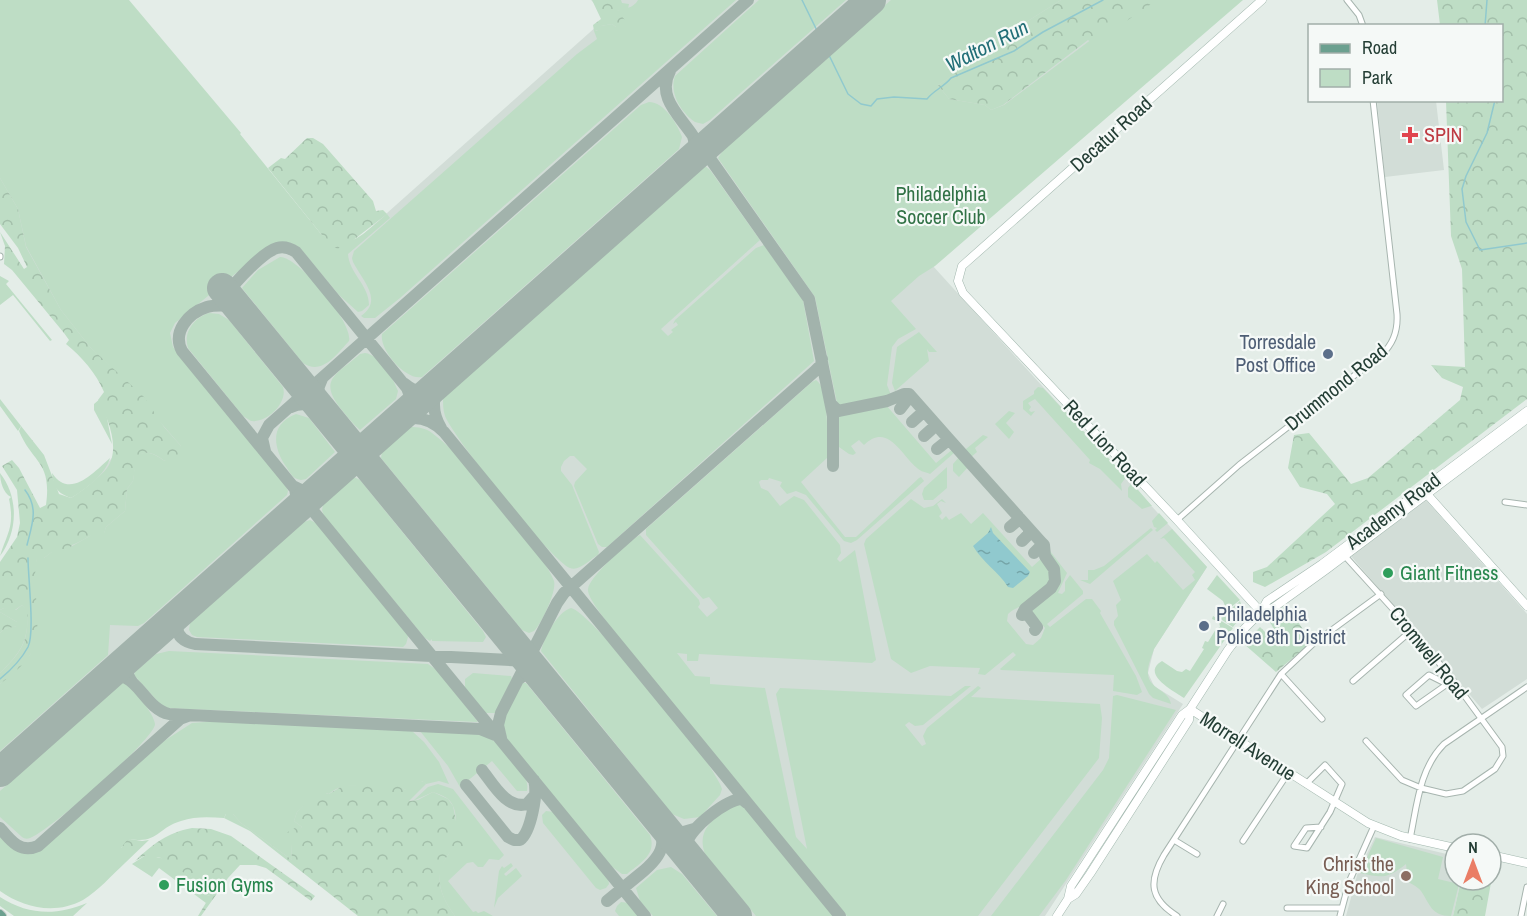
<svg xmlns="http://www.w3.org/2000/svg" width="1527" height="916" viewBox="0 0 1527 916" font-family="'Archivo Narrow',sans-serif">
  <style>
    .built { fill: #d2ddd7 }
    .green { fill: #beddc5 }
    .forest { fill: url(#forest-crowns) }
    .water { fill: url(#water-ripples) }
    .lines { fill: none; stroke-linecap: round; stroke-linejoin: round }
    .stream { stroke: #90c9ce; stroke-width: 1.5 }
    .taxiway { stroke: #a2b3ac; stroke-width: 12 }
    .runway { stroke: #a2b3ac; stroke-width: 30 }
    .street-casing { stroke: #a7b5af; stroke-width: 7 }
    .secondary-casing { stroke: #a3b8af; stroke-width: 9 }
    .primary-casing { stroke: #c2c9c6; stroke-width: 10 }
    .street { stroke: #fff; stroke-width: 5 }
    .secondary { stroke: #fff; stroke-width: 8 }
    .primary { stroke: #6ba08f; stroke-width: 8 }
    .health-dot { fill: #e0444e; stroke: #f5f9f7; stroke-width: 2 }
    .service-dot { fill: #5c6f8a; stroke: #f5f9f7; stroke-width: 2 }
    .leisure-dot { fill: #2e9e5b; stroke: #f5f9f7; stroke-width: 2 }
    .education-dot { fill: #8d6e63; stroke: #f5f9f7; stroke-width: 2 }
    .labels { text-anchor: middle; stroke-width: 4.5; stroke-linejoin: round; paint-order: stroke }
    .street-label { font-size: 20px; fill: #243e35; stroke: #f5f9f7 }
    .health-label { font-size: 20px; fill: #be3a42; stroke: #f5f9f7; text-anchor: start }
    .park-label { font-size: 20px; fill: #317246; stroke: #f5f9f7 }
    .service-label { font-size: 20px; fill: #4e5e75; stroke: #f5f9f7; text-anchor: end }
    .leisure-label { font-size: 20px; fill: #27864d; stroke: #f5f9f7; text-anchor: start }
    .education-label { font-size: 20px; fill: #785e54; stroke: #f5f9f7; text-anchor: end }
    .water-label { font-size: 21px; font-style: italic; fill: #216e77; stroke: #f5f9f7 }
  </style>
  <defs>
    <pattern id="forest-crowns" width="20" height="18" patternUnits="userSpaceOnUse" patternTransform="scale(1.5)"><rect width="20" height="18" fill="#beddc5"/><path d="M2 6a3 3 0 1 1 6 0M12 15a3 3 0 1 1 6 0" fill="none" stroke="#a3bfaa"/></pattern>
    <pattern id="water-ripples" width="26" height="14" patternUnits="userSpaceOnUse" patternTransform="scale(1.5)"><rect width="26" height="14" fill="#90c9ce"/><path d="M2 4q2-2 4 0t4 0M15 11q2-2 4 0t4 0" fill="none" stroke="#75a5a8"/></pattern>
  </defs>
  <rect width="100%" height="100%" fill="#e4ede8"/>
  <path class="built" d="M0 0 333 251 350 246 607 17 591 0H1144L882 210 1207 567 1154 649 1148 673 1154 686 1183 704 1045 916H368L183 782 0 883V595L133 432 0 214Z
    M1377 101H1436L1444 170 1385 177Z
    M1425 499 1527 614V679L1482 709 1350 555Z
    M1375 837 1455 856V880H1461L1453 916H1346L1358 872Z"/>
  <path class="green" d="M0 0H129L241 133 240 134 321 234C348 255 366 231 387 214L390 218 348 254C349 273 369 285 369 305L362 311 358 312 339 295 300 248C290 241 279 240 269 246L175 323 170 333 173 347 284 482 288 491 287 495 144 623 138 626 110 625 108 655 0 751V684L30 655 36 627 34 570 37 558H44L53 551 67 549 95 533H104L106 527 125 511 127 489 133 481 136 456C148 449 154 454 165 461L181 446 120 376 90 347 61 310 26 246 18 209 0 178Z
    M638 0H736L400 298 375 318H364L361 316C384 300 362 280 353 262L352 258 354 251 577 54 597 39 594 31H597L601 26 612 24 616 27 617 11C624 8 633 9 638 0Z
    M759 0H846L710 120 703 124 695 122C681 112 669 93 675 76Z
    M891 0H1061L976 54 973 62 938 85 949 99 985 105 991 110 1004 105 1144 0H1243L935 266 919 276 891 301 916 329 898 339 892 347 887 385 891 395 885 398 841 407 837 403 815 297 718 158 724 149Z
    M649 102C664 102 677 123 682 137L679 149 422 377C406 381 379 350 382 334L641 105Z
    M705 166 710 170 760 240 661 329 668 336 673 332 671 330 678 325 676 322 673 324 675 320 756 248 764 245 803 300 814 361 607 547H602L598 544 574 486 575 482 587 469 574 456H570L564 461 561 467V471L572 485 599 552 598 555C590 559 579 572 570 568 552 562 453 437 445 416 443 410 443 404 443 398Z
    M280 257C298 256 354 323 349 341 337 354 322 376 303 363L242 288 258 270Z
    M0 276 9 281 6 284 52 340 50 341 13 295 0 305Z
    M209 313 219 314 229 320 283 387C288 403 267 423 251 421L243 416 188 348C183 332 194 318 209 313Z
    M919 332 937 352H929L927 349 929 361 895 391 892 383 897 347Z
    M365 353C380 355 393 378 398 391L396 399 360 430C353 424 347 416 341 409 317 379 338 374 360 354Z
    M816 380C830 389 827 441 827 458L801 482 845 537H856L919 478 921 477 924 481 857 540 851 543 844 541 806 495 796 491 787 494 780 486 782 482 769 478 768 480H761L759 482 761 488 768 491 780 506 794 496 804 500 840 545 841 553 837 559 840 562 855 550 876 660 872 663 699 654 698 661H687V654L677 653 695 676 710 677V684L765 688 796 837 807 849 776 694 780 688 951 696 965 686H971L923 725 915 726 909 722 905 725 922 746 926 744 923 736 927 728 978 686 981 688 971 697 1100 704 1102 718 1099 758 978 916H847L609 625C604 618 587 597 588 589 589 577 630 540 640 535L699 600 700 604 698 607 707 617 718 608 709 597 703 599 646 535V529L812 382Z
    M1038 387 1043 388 1126 477 1121 484 1122 491 1100 469 1089 463 1090 460 1035 399 1028 403 1031 407 1029 410 1031 412 1035 411 1031 416 1023 409V401L1034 394V391Z
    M101 398 99 400 106 413 112 444 94 410V404Z
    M0 399 21 426 18 431 0 406Z
    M886 405 936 463 953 449 955 452 930 474C926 472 921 472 917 468 901 455 888 422 864 445L859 440 851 446 856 453 853 455 849 454 839 447V414Z
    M1009 411 1015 413 1006 423 1014 432 1009 439 995 424Z
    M296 414 309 418 335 452 306 479 301 480C292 479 290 472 285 465 273 446 270 424 296 414Z
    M410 427C418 427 426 428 432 433 466 458 491 497 517 529 528 543 548 564 554 581 557 591 541 625 534 631L529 633 522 630 381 458 382 452Z
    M983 435 988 437 975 448 977 452 971 457 968 456 965 453 966 449Z
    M960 456 968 467 959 477 953 471V464Z
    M110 458C105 475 86 489 71 498 57 493 54 488 52 473 70 500 94 472 110 458Z
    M947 467V488L933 500H924L922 494 924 488Z
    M0 473C19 497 18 532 0 556 7 533 15 527 9 499L11 497C3 493 0 481 0 473Z
    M354 477 360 480 483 631 486 637 483 642 432 641V639L430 641 425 638 324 516 322 510 323 505Z
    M1132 483 1152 506H1151L1142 509 1128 497V488Z
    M911 499 924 508 933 506 942 499 946 503 941 501 937 504 942 513 939 516 942 520 946 516 949 520 961 513 971 524 983 513 1032 567 1042 558C1056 574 1057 579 1040 593 1035 597 1030 603 1025 605 1018 608 1014 608 1008 614L1007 621 1026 644 1033 645 1041 638 1045 628 1029 609C1051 591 1071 582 1046 554L1050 551 1067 573 1058 593 1062 594 1065 591V582L1070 575 1083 591V594L1047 624 1050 627 1086 599H1092L1101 611 1100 613 1136 676 1142 692 1137 695 1113 691 1114 675 1001 670 1000 669 1016 655 1013 652 985 675 978 674 980 668 930 666 911 673 891 659 864 544 866 539Z
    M1159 513 1168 523 1157 532 1155 530 1157 528 1154 527 1152 521Z
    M310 520 318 524 407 633 408 637 406 644 403 647 197 637 192 635 189 630 190 623 304 522Z
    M1151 528 1153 530 1090 584 1080 580H1088V570H1094L1104 566Z
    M1172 529 1207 567 1154 649C1152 656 1147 666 1148 674 1149 689 1169 690 1171 704L1153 698 1149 694 1114 625V621L1118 616 1116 605 1121 600 1113 581 1147 554 1155 563 1157 561 1183 590 1195 580 1192 575 1195 572 1164 538 1160 539Z
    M1217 575 1240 600 1231 607 1226 608 1223 601 1207 589Z
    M1240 601 1244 613 1233 627 1219 618V615L1226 609 1232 608Z
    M22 605 28 610C28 642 22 651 0 673V633L4 629 17 626V622L0 612V610L4 608 16 610Z
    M571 608C590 612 687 734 703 756 709 765 715 775 720 784L722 789 720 795 700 817 684 819 672 814 541 651C544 638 557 612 571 608Z
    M1213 616 1233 628 1184 698C1174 691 1140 674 1162 661L1177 671 1182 672 1186 669 1190 671 1204 649 1202 648 1205 641 1208 642 1216 629 1220 627 1219 622 1212 619Z
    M169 651 428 664 438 671 478 722 167 708 160 704 134 675 135 672 156 654Z
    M473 673 511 676 512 679 495 713H486L465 688V679Z
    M122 683H126C134 691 154 713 155 724 155 739 48 832 30 838 27 839 25 839 22 837L0 817V791Z
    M523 683H526L650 835C657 855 640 863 627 874H622L611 866 506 738V732H504C501 716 513 695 523 683Z
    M1117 695 1176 710 1066 880 1039 916H991L1103 770 1109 758 1113 696Z
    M218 721 412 731 424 742 439 762 449 784 439 781 426 784 423 781 405 790 399 784C389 786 375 789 365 787 352 785 340 784 329 794L326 793 310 804H306L297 812 294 821 302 827 291 844 292 860 241 823 233 814H226L224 818C210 817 195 816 181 821 157 828 158 844 130 839L121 848 125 863C112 875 98 891 83 900 55 915 24 908 0 891V836C11 848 21 856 38 850L161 743 192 723Z
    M420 731C443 732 475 727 494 741 503 748 509 758 516 766 523 774 529 780 527 791H517L492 761 460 787 448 766Z
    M438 784 453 789 504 855 499 860 489 859 483 867H478L473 862 467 863 448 881 473 912 476 911 478 913 484 911 493 916H455C445 902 437 888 440 869 442 861 449 856 451 849 456 836 460 811 449 800 445 796 438 794 433 792L413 801 428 787Z
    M737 803 744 806 834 916H756L705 854C698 834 707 825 721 813 727 809 731 805 737 803Z
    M546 811 554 812 608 878 609 884 606 888 600 890 596 888 543 823 542 815Z
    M1376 838 1443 857 1438 879 1459 884 1451 916C1431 916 1430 904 1421 891 1418 887 1412 884 1408 882L1406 864C1387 879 1383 878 1360 873Z
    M146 855 161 858 196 879 189 887 192 890 210 896V899L206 903 159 868 152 877 132 864Z
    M511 863 513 866 504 874 506 876 516 868 522 876 498 898 494 908 499 871 502 866 504 868Z
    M671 867 682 874 717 916H653L640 901 636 888 657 870Z
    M0 897C28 915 56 916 87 903L73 916H14L0 906Z
    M621 902 629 903 639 916H619L615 911 617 906Z"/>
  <path class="forest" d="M592 0H621L622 3 629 4 628 9 617 11 625 20 622 25 616 27 612 24 601 26 600 30 594 31 593 25 601 19Z
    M1061 0H1157L1125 22 1096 46 1088 40 1003 105 991 110 985 105 949 99 938 85 972 62 976 54Z
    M1437 0H1527V399L1326 552 1265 587 1253 582V572L1267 567 1335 504 1327 494 1300 487 1288 468 1294 435 1309 433 1351 484 1368 478 1460 400 1463 387 1442 378 1431 365 1465 367 1462 269 1451 236 1446 101 1502 100V26L1440 25Z
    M307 138H313L323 144 373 201 376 211 383 210 387 214 347 245 343 243 338 249 332 246 328 240 321 234 268 168 281 158 285 159Z
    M0 178 18 209 26 247 61 310 90 347 144 397 164 427 181 446C180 456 175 458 165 461 155 454 148 449 137 456L133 481 127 489 125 511 106 527 104 534C91 532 84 541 72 545L70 549H66L61 555 52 552 44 558 37 559C30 587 46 631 30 655 23 666 10 676 0 684V673C22 652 29 641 27 610L22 605 12 612 4 608 0 610V562L17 537 20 523 17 490 2 466 12 460 19 468 40 508 46 505C52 461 33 464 19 431L21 426 44 455 59 494 71 498C81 492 100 477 107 468 121 449 108 418 98 400L104 392C96 373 82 357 66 344L69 340 64 333 12 270 4 264 5 246 0 232 24 269 27 267 18 248 0 224Z
    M1286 605 1312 642 1276 672 1244 644 1260 627 1268 635 1274 629 1268 619Z
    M0 612 17 622 18 626 4 629 0 633Z
    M397 780 405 790 412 784 424 781 426 784 409 801 418 800 433 792 448 799 453 806 456 821 465 838 462 851H451C432 874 439 894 455 916H358L250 831 224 818 226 814H233L241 823 292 860 291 844 286 839V833L295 828 299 830 302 827 294 821 297 812 306 803 310 804 311 799 318 798 322 792 329 794 344 785 384 786Z
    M192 828 211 829 231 836 315 896 311 901 266 868 256 865H240L228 878 201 916H198L210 896 192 890 189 887 190 883 195 879C186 873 176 869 167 863H163L161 858 157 857 152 860 146 855 135 861C154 843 167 833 192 828Z
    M130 839 142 841 149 840 125 863 120 858 121 848 127 840Z
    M1491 865 1494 866 1485 916H1453L1461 880H1491Z"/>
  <path class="water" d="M991 527 993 533 1030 572 1028 576 1013 588 1008 587C998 571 983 563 973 546L988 533Z"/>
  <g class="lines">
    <path class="stream" d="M802 0 848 94 861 104 871 106 877 99 894 97 927 99C934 90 944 87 951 78L1014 51 1043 32 1103 0
      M1485 26 1487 0
      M1495 100 1487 133 1466 176 1462 189 1466 222 1480 250 1527 243
      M25 490C39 508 32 525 27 545
      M0 679C11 670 21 660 28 647 35 633 28 577 28 558"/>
    <path class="taxiway" d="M670 71C656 97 680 116 693 136 697 148 692 156 684 165
      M715 138 709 150 711 160 809 299 833 416V466
      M227 294C235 282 263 252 277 248 284 246 290 248 296 252L407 388C413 400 408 408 400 417
      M237 306C227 306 216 304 207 307 188 313 172 332 182 351L645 916
      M405 384C418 395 427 391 440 382
      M897 397 905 398 907 400 900 409
      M831 404 838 411 887 401 904 394H909L947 437V441L937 449
      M291 407C306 400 316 407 327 417 319 404 314 394 322 379
      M912 422 922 413V409
      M392 424C411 414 429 417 444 432L840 916
      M441 428C431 411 432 396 442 379
      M924 436 934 427V423
      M947 437 1041 542V546L1034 553
      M265 451 262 438 269 425 748 0
      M295 487C309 496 319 487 331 477
      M287 517 297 501 295 488
      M1010 527 1017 521 1018 516
      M1022 541 1029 534V529
      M187 605C174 620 171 639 195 644L528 661
      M1025 611 1037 627 1035 630
      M1022 615 1025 609 1051 588 1055 581 1054 569 1045 556 1044 545 1041 542
      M509 638 517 652 521 666
      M519 679C527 670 537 676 545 682
      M101 682C136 660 141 708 169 714L480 729 495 735
      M132 682C125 672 126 664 133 654
      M501 738 498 725 501 713 557 603 564 593 815 371 821 365 822 359
      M482 770C493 784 507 810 527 804L535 795
      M466 785 508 837 514 840H520C531 832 538 793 534 780
      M0 828C10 840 20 854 38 846L180 719 188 716
      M664 828 680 833 694 829
      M692 862C689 856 686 850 687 843 690 828 727 799 742 799L747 803
      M607 901C618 892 629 883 640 874 665 854 669 841 652 813"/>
    <path class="runway" d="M222 288 737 916
      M0 772 871 0"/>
    <g class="street-casing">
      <path id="street" d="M1347 0 1359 15 1363 26
        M0 256V257
        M1505 502 1527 505
        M1177 520 1239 465 1382 354C1394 343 1398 330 1397 314L1373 100
        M1343 554 1412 630 1453 680 1502 747 1503 756 1495 769 1463 791 1446 794 1421 788 1402 780 1366 741
        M1281 674 1322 719
        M1353 681 1412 630
        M1447 684 1429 675 1406 695 1416 706 1453 680
        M1306 784 1325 765 1342 784 1330 812 1307 848 1294 846 1306 828 1321 827
        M1410 839C1417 806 1419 769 1444 744L1527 687
        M1174 840 1197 854
        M1243 841 1288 773
        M1287 908H1342
        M1177 916C1150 899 1148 882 1164 855L1281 674 1314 643 1381 594
        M1217 916 1223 904
        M1340 916 1349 882 1374 826
        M1521 916 1527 887"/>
    </g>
    <g class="secondary-casing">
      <path id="secondary" d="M1425 492 1527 606
        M1261 612 1177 520 963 293 958 281 962 266 1262 0
        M1261 612 1273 608 1327 569 1527 419
        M1190 709 1368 823 1401 836 1455 848
        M1491 855 1527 863
        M1068 899 1076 894 1090 874 1189 720 1190 709
        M1057 916 1068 899 1071 886 1182 715 1190 709 1228 650 1245 628 1261 612 1267 601 1322 564 1527 411"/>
    </g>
    <g class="primary-casing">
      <path id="primary" d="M0 914 2 916"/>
    </g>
    <use href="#street" class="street"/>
    <use href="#secondary" class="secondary"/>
    <use href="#primary" class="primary"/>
  </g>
  <path class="health-dot" d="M1407 126h6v6h6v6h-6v6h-6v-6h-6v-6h6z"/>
  <g class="service-dot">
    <circle cx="1328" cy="354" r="6"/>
    <circle cx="1204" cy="626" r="6"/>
  </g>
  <g class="leisure-dot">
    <circle cx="1388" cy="573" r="6"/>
    <circle cx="164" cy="885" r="6"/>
  </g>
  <circle class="education-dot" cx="1406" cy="876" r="6"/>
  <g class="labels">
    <g class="street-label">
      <text transform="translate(1111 134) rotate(-42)" y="7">Decatur Road</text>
      <text transform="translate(1336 387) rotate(-39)" y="7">Drummond Road</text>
      <text transform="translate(1105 443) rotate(47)" y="7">Red Lion Road</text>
      <text transform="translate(1393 511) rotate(-37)" y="7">Academy Road</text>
      <text transform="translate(1429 653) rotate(51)" y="7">Cromwell Road</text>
      <text transform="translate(1248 746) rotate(33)" y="7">Morrell Avenue</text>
    </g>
    <g class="health-label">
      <text x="1424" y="142">SPIN</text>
    </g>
    <g class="park-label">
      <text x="941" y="201">Philadelphia<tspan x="941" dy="23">Soccer Club</tspan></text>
    </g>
    <g class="service-label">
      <text x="1316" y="349">Torresdale<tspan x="1316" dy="23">Post Office</tspan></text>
      <text x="1216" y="621" text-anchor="start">Philadelphia<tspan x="1216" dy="23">Police 8th District</tspan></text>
    </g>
    <g class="leisure-label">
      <text x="1400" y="580">Giant Fitness</text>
      <text x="176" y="892">Fusion Gyms</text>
    </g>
    <g class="education-label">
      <text x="1394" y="871">Christ the<tspan x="1394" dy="23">King School</tspan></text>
    </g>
    <g class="water-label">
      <text transform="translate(987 46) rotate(-27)" y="7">Walton Run</text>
    </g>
  </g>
  <rect x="1308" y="24" width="195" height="78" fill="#f5f9f7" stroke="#a1aea9" stroke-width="1.5"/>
  <rect x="1320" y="44" width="30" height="9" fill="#6ba08f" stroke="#a1aea9" stroke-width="1.5"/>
  <text x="1362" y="54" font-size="18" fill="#243e35">Road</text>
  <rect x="1320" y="69" width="30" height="18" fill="#beddc5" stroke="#a1aea9" stroke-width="1.5"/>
  <text x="1362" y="84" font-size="18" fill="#243e35">Park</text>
  <g transform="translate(1473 862)"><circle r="28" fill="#f5f9f7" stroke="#a1aea9" stroke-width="1.5"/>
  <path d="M0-4.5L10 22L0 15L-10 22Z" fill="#ea7d65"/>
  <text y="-9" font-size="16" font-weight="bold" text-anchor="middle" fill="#243e35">N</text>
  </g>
</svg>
